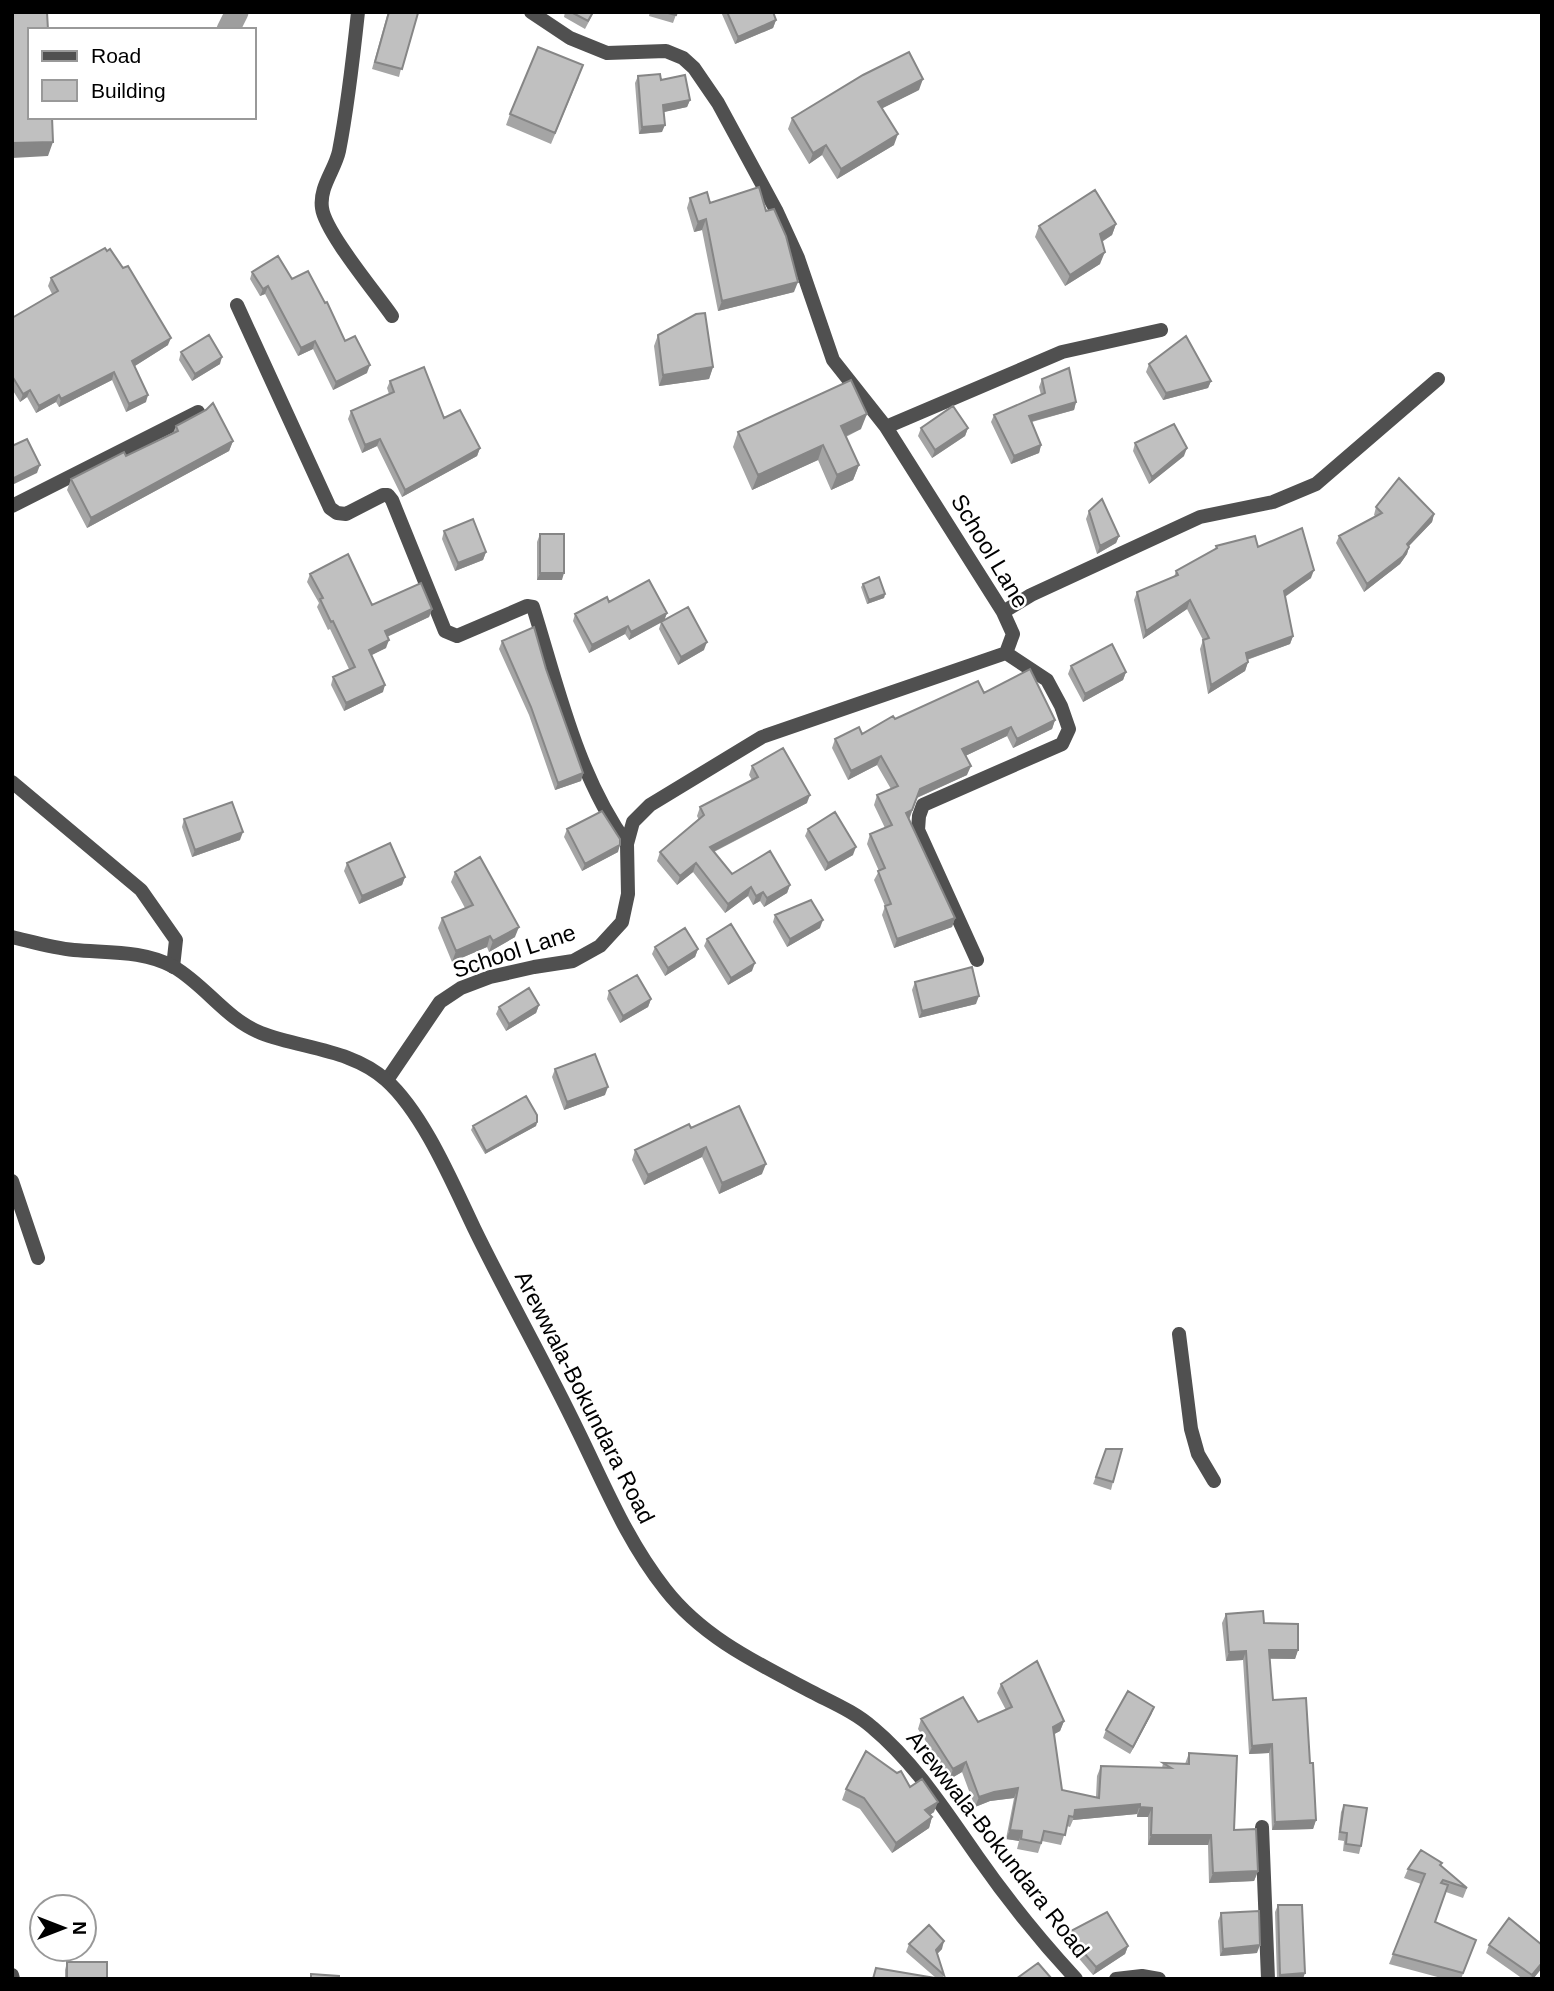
<svg xmlns="http://www.w3.org/2000/svg" width="1554" height="1991" viewBox="0 0 1554 1991" font-family="Arial,sans-serif">
  <style>
    .lines { fill: none; stroke-linecap: round; stroke-linejoin: round }
    .canal { stroke: #9e9e9e; stroke-width: 23 }
    .minor { stroke: #505050; stroke-width: 14 }
    .tertiary { stroke: #505050; stroke-width: 14 }
    .wall { fill: #a5a5a5 }
    .shaded-wall { fill: #868686 }
    .building { fill: #c0c0c0; stroke: #868686; stroke-width: 2 }
    .labels { text-anchor: middle; stroke-width: 5; stroke-linejoin: round; paint-order: stroke }
    .street-label { font-size: 23px; fill: #000; stroke: #fff }
  </style>
  <rect width="100%" height="100%" fill="#fff"/>
  <g class="lines">
    <path class="canal" d="M228 30 237 12"/>
    <path class="minor" d="M358 12C353 59 348 105 339 151 335 170 319 187 322 208 325 232 376 293 392 316
      M237 305 330 508 337 513 346 514 383 495H388L392 500 445 631 457 636 527 606 533 607C558 687 577 775 627 844
      M886 427 1062 352 1161 330
      M12 506 198 412
      M1003 612 1031 595 1200 517 1273 502 1316 484 1438 379
      M12 782 141 890 176 940 173 967
      M977 960 918 830 919 816 923 805 1062 744 1069 729 1061 706 1047 680 1006 653
      M387 1080 440 1002 461 988 490 977 534 967 573 961 600 946 622 922 628 894 627 844 633 822 650 805 762 737 1006 653 1013 634 1003 612 886 427 833 360 798 258 776 210 718 103 694 68 683 58 666 51 607 53 570 38 531 12
      M12 1181 38 1258
      M1179 1334 1191 1429 1198 1454 1214 1481
      M1262 1827 1268 1979
      M12 1975 13 1979
      M1116 1979 1142 1976 1159 1979"/>
    <path class="tertiary" d="M12 937C33 942 53 948 74 950 107 953 144 950 174 967 206 986 226 1019 261 1033 303 1049 351 1049 386 1080 423 1113 452 1182 474 1228 507 1296 545 1362 578 1431 605 1486 627 1541 665 1589 703 1638 759 1664 812 1692 833 1703 855 1712 873 1728 915 1763 946 1812 977 1856 1007 1899 1040 1940 1076 1979"/>
  </g>
  <path class="wall" d="M388 12H415L399 77 372 69Z
    M565 12H594L585 29 564 17Z
    M650 12H677L673 23 649 16Z
    M721 12H773L776 20 773 28 735 44Z
    M638 76 661 80 690 100 687 107 663 112 662 132 639 134 635 83Z
    M579 77 551 144 506 125 510 114Z
    M919 90 882 108 894 145 837 179 822 155 809 164 788 129 792 118Z
    M690 198 710 203 766 211 794 292 718 311 702 230 694 232 687 208Z
    M1116 224 1112 235 1102 242 1100 264 1065 286 1035 237 1039 226Z
    M252 272 292 279 345 341 367 373 333 390 313 349 298 356 265 294 260 296 250 279Z
    M51 278 168 345 135 366 146 402 126 412 112 380 59 407 56 402 36 413 27 397 20 402 12 389V318L52 294 48 286Z
    M658 335 713 367 709 379 659 386 654 346Z
    M181 352 220 364 192 381 179 360Z
    M1149 364 1211 381 1208 388 1163 400 1146 372Z
    M1042 379 1076 402 1074 410 1032 422 1041 445 1039 453 1011 464 991 422 994 415 1041 395 1039 387Z
    M390 381 444 418 480 448 477 456 402 497 377 446 362 453 348 419 351 411 389 394 387 388Z
    M176 426 233 441 229 451 87 528 67 490 71 479 126 456 173 433Z
    M921 428H968L965 436 932 458 918 436Z
    M861 429 846 437 859 465 853 480 831 490 818 460 752 490 733 447 738 432Z
    M1135 443 1184 456 1149 484 1133 451Z
    M1376 507 1434 514 1432 522 1409 546 1407 554 1400 564 1364 592 1336 543 1339 536 1375 516 1374 515Z
    M1089 511 1119 536 1116 543 1097 554 1086 519Z
    M444 531 486 552 483 560 455 571 442 539Z
    M540 534 562 580H537V542Z
    M1216 546 1258 547 1311 578 1285 597 1293 636 1290 644 1247 660 1248 662 1245 671 1208 694 1200 649 1203 640 1187 609 1143 639 1134 600 1137 592 1174 577 1176 571 1215 550Z
    M310 574 372 605 432 609 429 617 387 637 386 648 371 655 383 692 344 711 331 685 333 677 349 669 330 629 328 630 317 607 319 603 307 582Z
    M863 584 885 594 884 598 867 604 861 587Z
    M609 602 667 613 664 620 704 650 678 665 659 629 661 622 629 640 625 634 589 653 573 621 575 614Z
    M502 641 546 669 583 773 581 781 555 790 529 715 499 649Z
    M1071 666 1126 672 1123 680 1083 702 1068 674Z
    M984 693 1055 720 1052 729 1013 748 1007 736 965 756 967 775 917 798 909 820 955 918 952 927 894 948 882 915 885 906 874 880 879 871 867 844 870 834 885 828 874 805 877 795 891 789 877 765 848 780 832 748 835 739 862 734 895 719Z
    M752 766 807 803 714 852 732 874 790 885 787 893 764 907 760 901 753 905 748 896 725 913 693 872 677 885 657 861 660 852 699 820 697 816 700 807 752 780 749 775Z
    M184 819 240 840 192 857 182 827Z
    M567 829 618 852 582 871 564 837Z
    M808 829 853 855 825 871 805 836Z
    M347 863 405 877 402 885 359 904 344 871Z
    M455 872 515 937 489 952 487 947 452 962 438 928 442 918 465 908 451 882Z
    M775 915 820 928 787 947 773 922Z
    M707 939 752 971 728 985 704 946Z
    M655 947 698 949 695 957 665 976 652 954Z
    M915 982 976 1004 919 1018 912 990Z
    M609 991 651 999 648 1007 620 1023 607 999Z
    M539 1005 536 1013 506 1031 496 1014 499 1007Z
    M555 1069 605 1095 564 1110 552 1077Z
    M537 1122 536 1126 485 1154 471 1130 473 1126Z
    M691 1128 762 1174 719 1194 702 1157 644 1185 632 1160 635 1150Z
    M1106 1449 1113 1482 1111 1490 1093 1484Z
    M1226 1614 1264 1623 1298 1650 1295 1659H1270L1273 1700 1310 1763 1316 1820 1313 1829 1272 1830 1269 1753 1249 1754 1243 1660 1226 1661 1222 1623Z
    M1001 1684 1064 1721 1060 1731 1054 1734 1062 1790 1096 1797 1097 1776 1101 1766 1162 1768 1163 1763 1185 1764 1189 1753 1258 1871 1254 1881 1209 1883 1208 1845H1148V1817H1137V1814L1073 1820 1070 1827 1067 1826 1061 1845 1042 1841 1038 1853 1017 1849 1019 1841 1006 1839 1014 1798 990 1801 975 1807 962 1772 950 1779 918 1729 921 1719 978 1722 1006 1710 997 1693Z
    M1154 1707 1151 1715 1130 1754 1103 1738 1106 1730Z
    M910 1787 934 1812 930 1815 932 1817 929 1828 892 1853 860 1809 842 1800 846 1789Z
    M1344 1805 1361 1846 1359 1854 1343 1851 1344 1841 1338 1840 1341 1812Z
    M1441 1866 1467 1888 1463 1898 1446 1892 1435 1922 1476 1940 1461 1979H1445L1389 1964 1421 1884 1404 1878 1408 1869Z
    M1278 1905 1303 1979H1277L1275 1912Z
    M1221 1913 1257 1953 1220 1956 1218 1921Z
    M1067 1933 1128 1946 1125 1954 1093 1975 1064 1941Z
    M909 1944 942 1949 937 1954 944 1975 943 1979H872L876 1968 936 1978 906 1952Z
    M1489 1945H1542V1968L1533 1979H1523L1486 1953Z
    M67 1962 107 1979H65V1970Z"/>
  <path class="shaded-wall" d="M776 20 773 28 735 44 738 37Z
    M923 79 919 90 875 112 878 102Z
    M690 100 687 107 660 113 663 105Z
    M665 125 662 132 639 134 642 127Z
    M898 134 894 145 837 179 841 169Z
    M53 142 48 156 12 158V143Z
    M826 145 822 155 809 164 813 153Z
    M706 219 702 230 694 232 698 222Z
    M1116 224 1112 235 1096 245 1100 234Z
    M1105 252 1100 264 1065 286 1070 275Z
    M798 282 794 292 718 311 722 301Z
    M268 286 265 294 260 296 263 289Z
    M171 338 168 345 130 369 132 361Z
    M315 341 313 349 298 356 301 348Z
    M222 357 220 364 192 381 195 374Z
    M370 365 367 373 333 390 336 382Z
    M713 367 709 379 659 386 663 375Z
    M114 372 112 380 59 407 61 399Z
    M1211 381 1208 388 1163 400 1166 393Z
    M30 390 27 397 20 402 23 394Z
    M59 395 56 402 36 413 39 406Z
    M148 395 146 402 126 412 129 404Z
    M1076 402 1074 410 1026 423 1029 416Z
    M867 414 861 429 835 441 841 426Z
    M968 428 965 436 932 458 935 450Z
    M380 439 377 446 362 453 365 445Z
    M233 441 229 451 87 528 91 518Z
    M823 445 818 460 752 490 758 475Z
    M1041 445 1039 453 1011 464 1014 456Z
    M480 448 477 456 402 497 405 490Z
    M1187 448 1184 456 1149 484 1152 477Z
    M40 465 37 473 12 485V479Z
    M859 465 853 480 831 490 837 475Z
    M1434 514 1432 522 1404 551 1407 544Z
    M1119 536 1116 543 1097 554 1100 546Z
    M1409 547 1407 554 1400 564 1364 592 1367 584Z
    M486 552 483 560 455 571 458 563Z
    M1314 570 1311 578 1280 600 1284 591Z
    M540 573H564L562 580H537Z
    M885 594 884 598 867 604 869 600Z
    M1190 600 1187 609 1143 639 1146 631Z
    M432 609 429 617 382 639 385 631Z
    M667 613 664 621 629 640 631 632Z
    M628 626 625 634 589 653 592 645Z
    M1293 636 1290 644 1243 661 1246 653Z
    M389 640 386 648 366 658 369 650Z
    M707 642 704 650 678 665 681 657Z
    M1248 662 1245 671 1208 694 1211 685Z
    M1126 672 1123 680 1083 702 1085 694Z
    M385 685 383 692 344 711 346 703Z
    M1055 720 1052 729 1013 748 1017 739Z
    M1011 727 1007 736 959 759 962 749Z
    M881 756 877 765 848 780 851 771Z
    M971 766 967 775 916 798 920 789Z
    M583 773 581 781 555 790 558 783Z
    M810 795 807 803 707 855 710 847Z
    M912 810 909 819 906 813Z
    M243 832 240 840 192 857 195 850Z
    M620 845 618 852 582 871 585 864Z
    M856 847 853 855 825 871 828 863Z
    M696 863 693 872 677 885 680 876Z
    M405 877 402 885 359 904 362 896Z
    M790 885 787 893 764 907 767 898Z
    M751 887 748 896 725 913 728 904Z
    M763 892 760 901 753 905 756 896Z
    M955 918 952 927 894 948 897 939Z
    M823 920 820 928 787 947 790 939Z
    M519 927 515 937 489 952 493 941Z
    M490 936 487 947 452 962 456 951Z
    M698 949 695 957 665 976 668 968Z
    M755 963 752 971 728 985 731 978Z
    M979 996 976 1004 919 1018 922 1011Z
    M651 999 648 1007 620 1023 623 1016Z
    M539 1005 536 1013 506 1031 509 1024Z
    M608 1087 605 1095 564 1110 567 1102Z
    M537 1122 536 1126 485 1154 486 1151Z
    M706 1147 702 1157 644 1185 648 1175Z
    M766 1164 762 1174 719 1194 722 1183Z
    M1269 1650H1298L1295 1659 1266 1658Z
    M1246 1651 1243 1660 1226 1661 1229 1652Z
    M1154 1707 1151 1715 1130 1754 1133 1747Z
    M1064 1721 1060 1731 1049 1737 1053 1727Z
    M1272 1744 1269 1753 1249 1754 1252 1746Z
    M966 1762 962 1772 950 1779 953 1769Z
    M1018 1788 1014 1798 990 1801 975 1807 979 1797 994 1792Z
    M938 1802 934 1812 922 1820 925 1810Z
    M1140 1804 1137 1814 1073 1820 1075 1810Z
    M1140 1807 1152 1808 1148 1817H1137Z
    M932 1817 929 1828 892 1853 896 1843Z
    M1316 1820 1313 1829 1272 1830 1275 1822Z
    M1010 1830 1022 1831 1019 1841 1006 1839Z
    M1151 1835H1211L1208 1845H1148Z
    M1258 1871 1254 1881 1209 1883 1213 1873Z
    M944 1941 942 1949 933 1958 936 1950Z
    M1260 1945 1257 1953 1220 1956 1223 1949Z
    M1128 1946 1125 1954 1093 1975 1096 1967Z
    M1542 1963V1968L1533 1979H1531L1532 1975Z
    M1305 1973 1303 1979H1278L1280 1975Z"/>
  <path class="building" d="M12 12H47L48 30H30V117H52L53 142 12 143Z
    M389 12 418 13 402 69 375 62Z
    M571 12H593L588 21Z
    M664 12H677L676 15Z
    M727 12H773L776 20 738 37Z
    M538 47 583 65 555 133 510 114Z
    M909 52 923 79 878 102 898 134 841 169 826 145 813 153 792 118 863 75Z
    M660 74 661 80 685 75 690 100 663 105 665 125 642 127 638 76Z
    M759 187 766 211 774 209 786 236 798 282 722 301 706 219 698 222 690 198 707 192 710 203Z
    M1095 190 1116 224 1100 234 1105 252 1070 275 1039 226Z
    M105 248 107 251 110 249 123 268 128 266 171 338 132 361 148 395 129 404 114 372 61 399 59 395 39 406 30 390 23 394 12 376V318L58 291 51 278Z
    M278 256 292 279 308 271 325 303 327 302 345 341 355 336 370 365 336 382 315 341 301 348 268 286 263 289 252 272Z
    M705 313 713 367 663 375 658 335 696 314Z
    M209 335 222 357 195 374 181 352Z
    M1186 336 1211 381 1166 393 1149 364Z
    M424 367 444 418 460 410 480 448 405 490 380 439 365 445 351 411 394 392 390 381Z
    M1069 368 1076 402 1029 416 1041 445 1014 456 994 415 1045 393 1042 379Z
    M851 380 867 414 841 426 859 465 837 475 823 445 758 475 738 432Z
    M213 403 233 441 91 518 71 479 124 452 126 456 178 431 176 426 206 410Z
    M953 406 968 428 935 450 921 428Z
    M1174 424 1187 448 1152 477 1135 443Z
    M27 439 40 465 12 479V446Z
    M1399 478 1434 514 1407 544 1409 547 1403 556 1367 584 1339 536 1382 513 1376 507Z
    M1102 499 1119 536 1100 546 1089 511Z
    M473 519 486 552 458 563 444 531Z
    M1302 528 1314 570 1284 591 1293 636 1246 653 1248 662 1211 685 1203 640 1209 638 1190 600 1146 631 1137 592 1178 575 1176 571 1217 548 1216 546 1255 536 1258 547Z
    M540 534H564V573H540Z
    M348 554 372 605 421 583 432 609 385 631 389 640 369 650 385 685 346 703 333 677 355 667 333 621 331 622 320 599 323 598 310 574Z
    M879 577 885 594 869 600 863 584Z
    M649 580 667 613 631 632 628 626 592 645 575 614 607 597 609 602Z
    M688 607 707 642 681 657 661 622Z
    M534 627 546 669 583 773 558 783 531 707 502 641Z
    M1112 644 1126 672 1085 694 1071 666Z
    M1030 669 1055 720 1017 739 1011 727 962 749 971 766 920 789 912 810 906 813 955 918 897 939 885 906 891 904 878 871 885 868 870 834 892 825 877 795 898 786 881 756 851 771 835 739 859 727 862 734 893 716 895 719 978 681 984 693Z
    M783 748 810 795 710 847 732 874 770 851 790 885 767 898 763 892 756 896 751 887 728 904 696 863 680 876 660 852 704 815 700 807 758 777 752 766Z
    M232 802 243 832 195 850 184 819Z
    M602 811 620 839V845L585 864 567 829Z
    M835 812 856 847 828 863 808 829Z
    M390 843 405 877 362 896 347 863Z
    M480 857 519 927 493 941 490 936 456 951 442 918 473 905 455 872Z
    M811 900 823 920 790 939 775 915Z
    M731 924 755 963 731 978 707 939Z
    M685 928 698 949 668 968 655 947Z
    M972 967 979 996 922 1011 915 982Z
    M637 975 651 999 623 1016 609 991Z
    M529 988 539 1005 509 1024 499 1007Z
    M595 1054 608 1087 567 1102 555 1069Z
    M526 1096 537 1115V1122L486 1151 473 1126Z
    M739 1106 766 1164 722 1183 706 1147 648 1175 635 1150 689 1124 691 1128Z
    M1106 1449H1122L1113 1482 1096 1477Z
    M1263 1611 1264 1623 1298 1624V1650H1269L1273 1700 1306 1698 1310 1763H1313L1316 1820 1275 1822 1272 1744 1252 1746 1246 1651 1229 1652 1226 1614Z
    M1037 1661 1064 1721 1053 1727 1062 1790 1099 1798 1101 1766 1171 1768 1163 1763 1189 1764V1753L1237 1756 1234 1830 1256 1829 1258 1871 1213 1873 1211 1835H1151L1152 1808 1140 1807V1804L1075 1810 1074 1817 1069 1816 1065 1835 1044 1831 1041 1843 1021 1839 1022 1831 1010 1830 1018 1788 994 1792 979 1797 966 1762 953 1769 921 1719 963 1697 978 1722 1012 1707 1001 1684Z
    M1128 1691 1154 1707 1133 1747 1106 1730Z
    M866 1751 897 1773 901 1771 910 1787 922 1779 938 1802 925 1810 932 1817 896 1843 864 1798 846 1789Z
    M1344 1805 1367 1808 1361 1846 1346 1844 1347 1833 1340 1832Z
    M1421 1850 1442 1863 1440 1865 1467 1888 1443 1880 1441 1883 1448 1885 1435 1922 1476 1940 1463 1973 1393 1954 1425 1874 1408 1869Z
    M1278 1905H1302L1305 1973 1280 1975Z
    M1259 1911 1260 1945 1223 1949 1221 1913Z
    M1107 1912 1128 1946 1096 1967 1067 1933Z
    M1509 1918 1542 1945V1963L1532 1975 1489 1945Z
    M929 1925 944 1941 936 1950 944 1975 909 1944Z
    M67 1962H107V1979H67Z
    M1038 1963 1052 1979H1016Z
    M876 1968 941 1979H873Z
    M311 1974 339 1976V1979H311Z"/>
  <g class="labels">
    <g class="street-label">
      <text transform="translate(990 551) rotate(59)" y="8">School Lane</text>
      <text transform="translate(514 951) rotate(-18)" y="8">School Lane</text>
      <text transform="translate(585 1397) rotate(63)" y="8">Arewwala-Bokundara Road</text>
      <text transform="translate(998 1844) rotate(52)" y="8">Arewwala-Bokundara Road</text>
    </g>
  </g>
  <rect width="1554" height="1991" fill="none" stroke="#000000" stroke-width="28"/>
  <rect x="28" y="28" width="228" height="91" fill="#ffffff" stroke="#999999" stroke-width="2"/>
  <rect x="42" y="51" width="35" height="10" fill="#505050" stroke="#999999" stroke-width="2"/>
  <text x="91" y="63" font-size="21" fill="#000000">Road</text>
  <rect x="42" y="80" width="35" height="21" fill="#c0c0c0" stroke="#999999" stroke-width="2"/>
  <text x="91" y="98" font-size="21" fill="#000000">Building</text>
  <g transform="translate(63 1928) rotate(90)"><circle r="33" fill="#ffffff" stroke="#999999" stroke-width="2"/>
  <path d="M0-5L12 26L0 18L-12 26Z" fill="#000000"/>
  <text y="-10" font-size="19" font-weight="bold" text-anchor="middle" fill="#000000">N</text>
  </g>
</svg>
